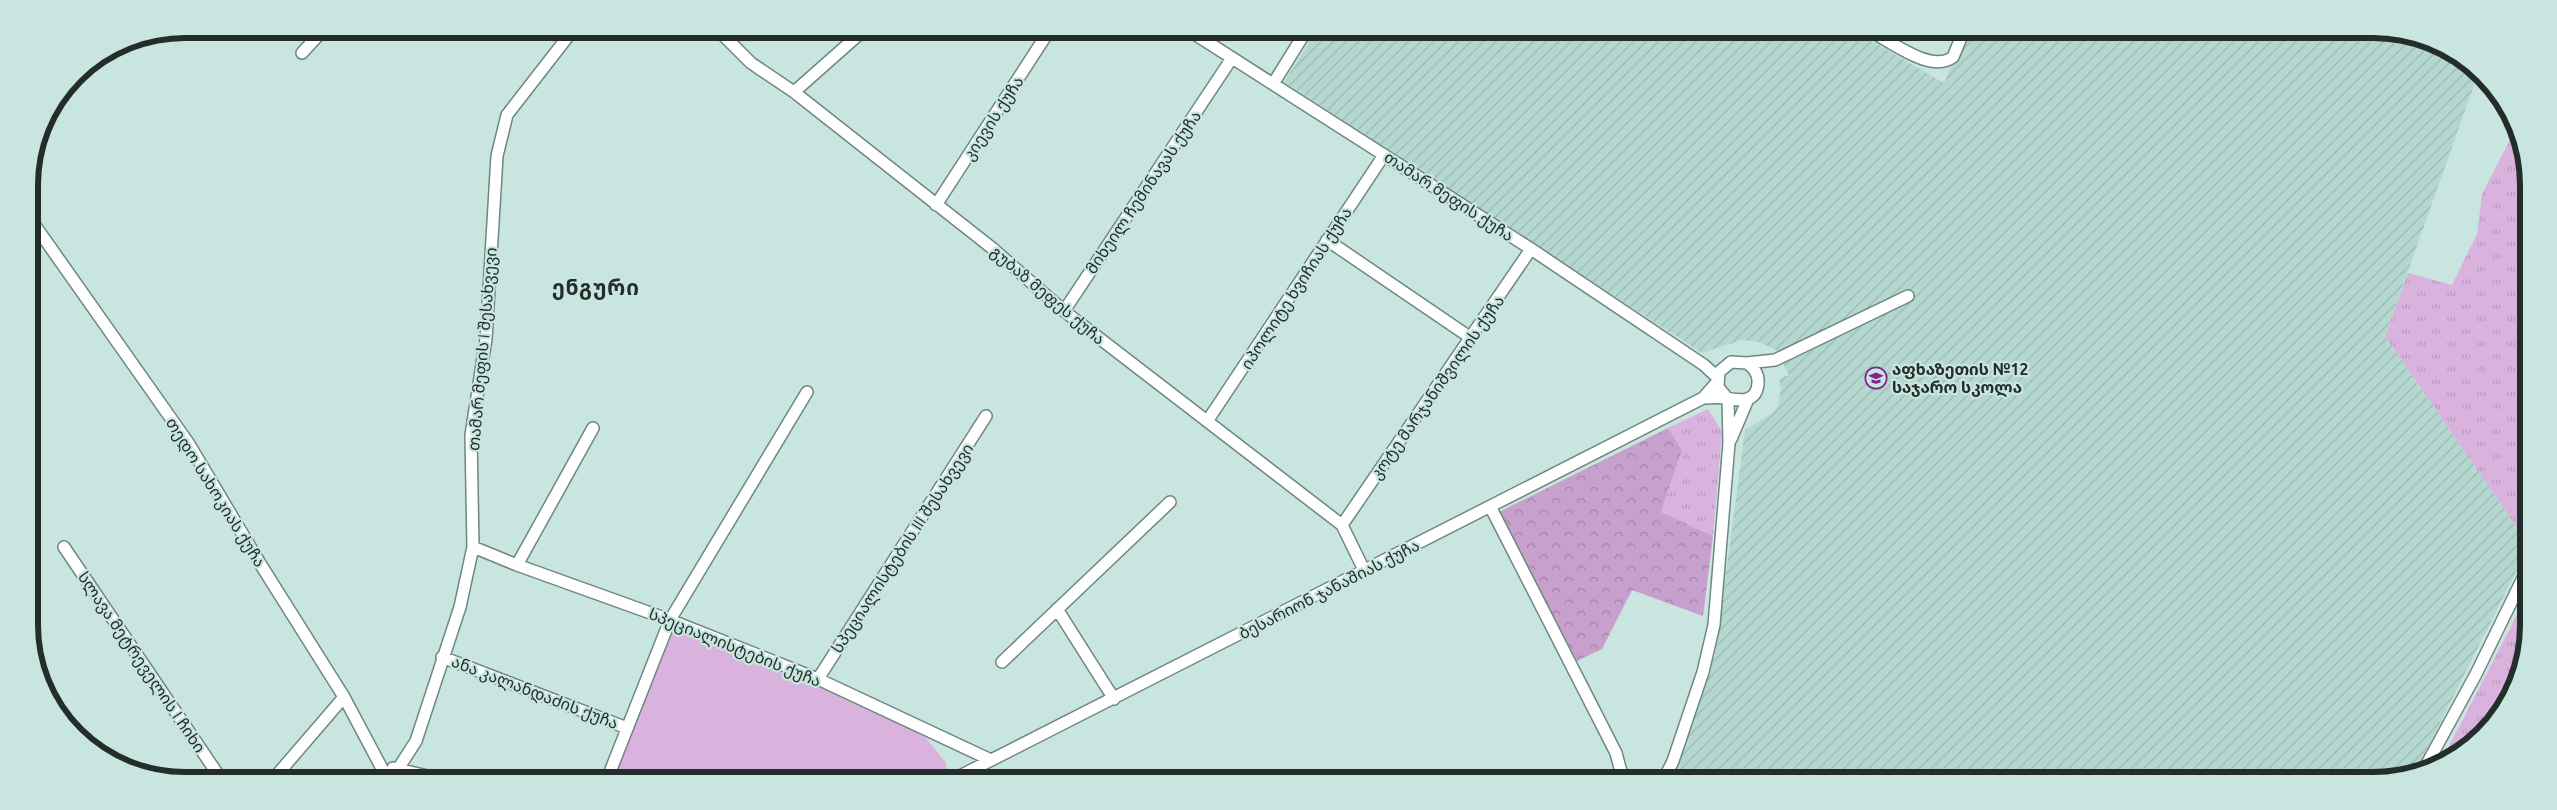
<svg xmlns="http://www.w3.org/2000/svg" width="2557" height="810" viewBox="0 0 2557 810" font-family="Ubuntu,'Noto Sans Georgian',sans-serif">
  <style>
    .industrial { fill: url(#industrial-furrows) }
    .grass { fill: url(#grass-tufts) }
    .forest { fill: url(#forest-crowns) }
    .garden { fill: #d9b3dd }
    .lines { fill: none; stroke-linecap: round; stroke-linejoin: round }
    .minor-casing { stroke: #6e8782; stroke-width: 14 }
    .minor { stroke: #fff; stroke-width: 11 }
    .labels { text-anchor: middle; stroke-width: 4.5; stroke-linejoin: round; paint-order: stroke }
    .street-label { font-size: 16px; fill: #232e2b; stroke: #c9e5df }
    .poi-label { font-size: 16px; font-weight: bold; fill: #232e2b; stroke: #c9e5df; text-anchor: start }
    .district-label { font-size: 21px; font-weight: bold; letter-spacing: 1px; fill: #232e2b; stroke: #c9e5df }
    .rim { fill: none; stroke: #232e2b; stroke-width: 6 }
  </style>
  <defs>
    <pattern id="industrial-furrows" width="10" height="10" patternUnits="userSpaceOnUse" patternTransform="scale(1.25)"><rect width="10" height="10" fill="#b4d8d0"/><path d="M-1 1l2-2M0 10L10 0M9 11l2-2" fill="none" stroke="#9abab3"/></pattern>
    <pattern id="grass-tufts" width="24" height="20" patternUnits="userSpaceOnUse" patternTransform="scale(1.25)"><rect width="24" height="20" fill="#d9b3dd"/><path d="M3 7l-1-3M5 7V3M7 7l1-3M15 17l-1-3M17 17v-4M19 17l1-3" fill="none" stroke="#ba9abe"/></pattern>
    <pattern id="forest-crowns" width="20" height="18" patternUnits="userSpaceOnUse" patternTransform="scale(1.25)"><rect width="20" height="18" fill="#c8a0cd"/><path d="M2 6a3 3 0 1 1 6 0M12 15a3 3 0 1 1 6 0" fill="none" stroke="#a283a7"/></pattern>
  </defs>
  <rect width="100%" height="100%" fill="#c9e5df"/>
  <path class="industrial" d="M1316 31 1858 33 1944 83 1965 33 2413 34 2459 55 2477 71 2478 74 2385 336 2523 536V558L2414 775 2382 781 1670 779 1715 656 1745 430 1774 412 1778 405 1781 389 1779 379 1789 375 1776 350 1759 342 1742 340 1702 353 1284 82Z"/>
  <path class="grass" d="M2514 132 2525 154 2523 536 2385 336 2408 273 2452 285 2477 234 2482 194Z
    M1708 409 1722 432 1713 536 1661 512 1682 450 1668 428Z
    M2523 603V666L2502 712 2468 749 2440 764Z"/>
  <path class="forest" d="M1668 428 1682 450 1661 512 1713 536 1703 616 1632 590 1602 649 1577 661 1499 512Z"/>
  <path class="garden" d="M676 628 890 716 926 738 946 763 947 771 938 778 614 777 671 630Z"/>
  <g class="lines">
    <g class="minor-casing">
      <path id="minor" d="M718 30 751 63 794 92 992 248 1064 311 1342 525 1364 570
        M1190 31 1531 249 1704 365 1718 378
        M1874 33C1894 44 1932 73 1953 57L1963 33
        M302 53 324 29
        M1273 84 1306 31
        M794 92 864 30
        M936 205 1049 31
        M29 217 189 444 261 565 344 697 386 776
        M1327 240 1471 338
        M1064 311 1232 58
        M1747 363 1775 360 1908 296
        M1703 398C1710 398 1719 397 1726 398 1740 401 1757 403 1758 383 1759 374 1754 368 1747 363L1731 362 1719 372 1718 387 1727 398
        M1208 420 1384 155
        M1731 439 1748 399
        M1491 508 1616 753 1623 779
        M1342 525 1531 249
        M64 547 219 776
        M473 547 517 565 670 620 818 679 991 760
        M517 565 593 428
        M1057 609 1114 699
        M442 657 627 728
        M1002 662 1170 502
        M818 679 986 416
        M393 768 432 777
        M398 769 416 741 460 607 473 547 471 435 486 339 497 156 507 115 573 30
        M2422 773 2476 674 2523 578
        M276 776 344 697
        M608 777 670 620 807 392
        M956 778 1703 398 1717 382
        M1664 779 1673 761 1703 672 1714 625 1729 443 1728 399"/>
    </g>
    <use href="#minor" class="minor"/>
  </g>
  <defs>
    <g id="school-ring" transform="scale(1.125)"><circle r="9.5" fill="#c9e5df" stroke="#82238e" stroke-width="1.5"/><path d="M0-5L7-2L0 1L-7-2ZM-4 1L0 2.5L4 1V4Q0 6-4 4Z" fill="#82238e"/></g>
  </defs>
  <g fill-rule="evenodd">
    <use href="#school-ring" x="1876" y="378"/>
  </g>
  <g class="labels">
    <g class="street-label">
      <text transform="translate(993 118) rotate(-57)" y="6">კიევის ქუჩა</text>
      <text transform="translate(1143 192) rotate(-56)" y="6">მიხეილ ჩემინავას ქუჩა</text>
      <text transform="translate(1449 196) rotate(33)" y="6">თამარ მეფის ქუჩა</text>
      <text transform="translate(1296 288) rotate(-57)" y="6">იპოლიტე ხვიჩიას ქუჩა</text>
      <text transform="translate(1048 295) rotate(40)" y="6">გუბაზ მეფეს ქუჩა</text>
      <text transform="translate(482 349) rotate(-85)" y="6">თამარ მეფის I შესახვევი</text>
      <text transform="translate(1437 387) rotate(-55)" y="6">კოტე მარჯანიშვილის ქუჩა</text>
      <text transform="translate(216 492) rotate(58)" y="6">თედო სახოკიას ქუჩა</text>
      <text transform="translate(902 548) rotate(-57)" y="6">სპეციალისტების III შესახვევი</text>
      <text transform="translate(1329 589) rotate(-27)" y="6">ბესარიონ ჯანაშიას ქუჩა</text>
      <text transform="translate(735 647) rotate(22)" y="6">სპეციალისტების ქუჩა</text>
      <text transform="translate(142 662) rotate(56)" y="6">სლავა მეტრეველის I ჩიხი</text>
      <text transform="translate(535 692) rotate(21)" y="6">ანა კალანდაძის ქუჩა</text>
    </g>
    <g class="poi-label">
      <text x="1892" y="375">აფხაზეთის №12<tspan x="1892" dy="18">საჯარო სკოლა</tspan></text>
    </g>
    <g class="district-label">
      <text x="596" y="295">ენგური</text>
    </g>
  </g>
  <path d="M0 0H2557V810H0ZM185 38H2373A147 147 0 0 1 2520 185V625A147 147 0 0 1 2373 772H185A147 147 0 0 1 38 625V185A147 147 0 0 1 185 38Z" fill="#c9e5df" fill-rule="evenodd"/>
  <path class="rim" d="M185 38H2373A147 147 0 0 1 2520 185V625A147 147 0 0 1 2373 772H185A147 147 0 0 1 38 625V185A147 147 0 0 1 185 38Z"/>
</svg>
